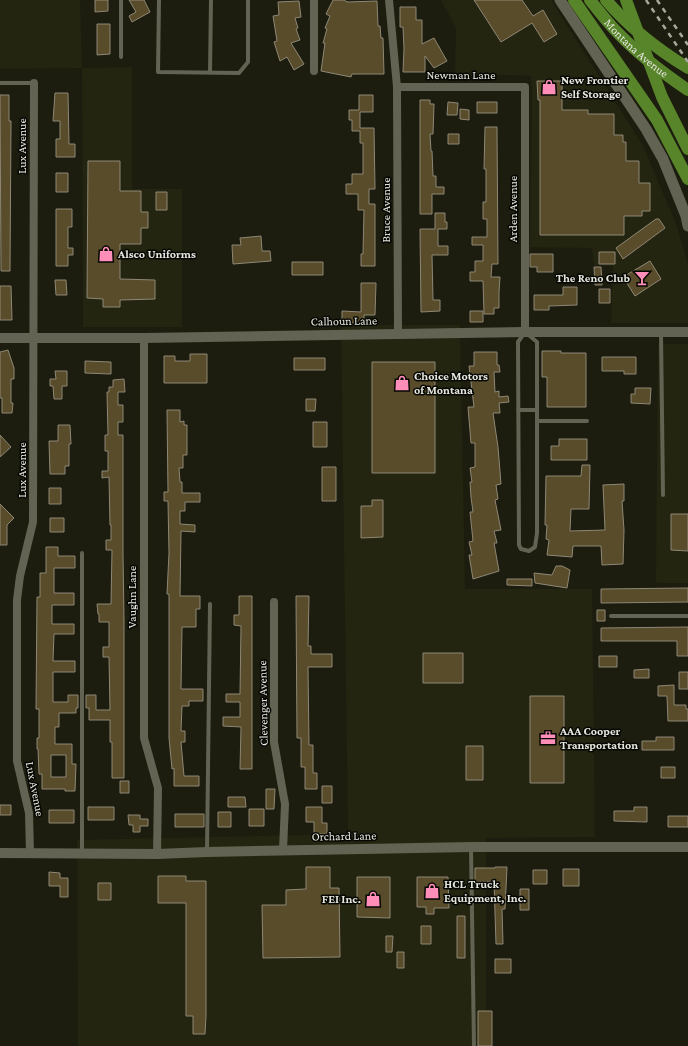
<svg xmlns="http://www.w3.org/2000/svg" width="688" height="1046" viewBox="0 0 688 1046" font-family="'Crimson Pro',serif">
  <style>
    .built { fill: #242510 }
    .building { fill: #594c2b; stroke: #8e8776; fill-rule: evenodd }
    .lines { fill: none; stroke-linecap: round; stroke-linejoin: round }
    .service { stroke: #626352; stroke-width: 4 }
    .minor { stroke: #626352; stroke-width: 8 }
    .tertiary { stroke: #626352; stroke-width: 10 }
    .secondary { stroke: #626352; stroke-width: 11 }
    .primary { stroke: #58842a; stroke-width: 12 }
    .rail { stroke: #a8a99e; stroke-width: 2.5; stroke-dasharray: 5 5; stroke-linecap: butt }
    .labels { text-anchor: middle; stroke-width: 3; stroke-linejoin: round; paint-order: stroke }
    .street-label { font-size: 12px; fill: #e5e6dd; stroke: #060703 }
    .poi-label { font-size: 12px; font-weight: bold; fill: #e5e6dd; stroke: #060703; text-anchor: start }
  </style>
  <rect width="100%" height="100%" fill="#1c1d0e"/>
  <path class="built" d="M0 0H80L82 68 132 67V189H182V327H83L82 68 0 69Z
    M441 0H551L643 146 675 221 686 256 688 266V323H611L613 266 594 265 592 248 530 247 532 97 531 76 455 73 456 28Z
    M341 325H460L465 589H592L595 837 486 838V1046H78L77 840 348 834Z
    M658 344H688V583H656Z"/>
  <path class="building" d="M95 0H108V11L95 12Z
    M129 0H144L150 12 132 22 129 16 136 12Z
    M333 0H343L348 2 377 1 378 26H380L381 38H383L384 74H352L351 77 321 71 325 43H323L327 29 325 28 330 16 326 14Z
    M474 0H522L533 16 543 10 557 34 544 42 532 23 501 42Z
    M299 1 301 17 295 18 298 28 296 29 300 40 291 43 304 64 294 70 287 57 280 61 274 42 277 41 273 16 279 15 278 2Z
    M400 7H416V20H422V44L434 38 447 61 434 68 425 56V72H403L404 48 403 27H400Z
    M97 24H110V54L97 55Z
    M537 81H562V110H588V114H614V135H623V142H626V161H639V183H650V211H642V216H624V235H540V100H538Z
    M55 93H68L69 144H75V157H56V139H60V121H53Z
    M0 95H9V121H11L10 271H1Z
    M359 95H373V112H360V128H374L375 189H369V204H375V266H361V254H363L364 210H358V194H346V184H352V174H363V143H360V131H352V120H349V110H359Z
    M420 100H430V104H434L433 134H430L431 151H432L433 176H436V187H444V194H432V214H420Z
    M448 102 458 103 457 115H447Z
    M477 102H497V113H477Z
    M460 109 469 110V120L460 119Z
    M485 127H497L498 264H492L491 277H500L499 292V308H494V314H484L483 281H470V272H475V261H483V245H472V237H487V219H483V202H486V169H484Z
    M448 134H459V144H448Z
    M88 161H120V191H141V212H148V228H141V244H120V279L155 280V299L120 300V307H103V299L87 298Z
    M56 173H68V192H56Z
    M156 192H167V210H156Z
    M56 209H72V227H68V248H73V255H68V266H56Z
    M435 213H445V222H447V229H438V246H448V255H432L433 300H440V311L421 312 420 229H435Z
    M656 219H659L665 228 623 259 616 248Z
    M261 236 262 251H270L271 261 233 264 232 245H241L240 238Z
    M599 252H615V264H599Z
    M530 254H553V272H537V267H530Z
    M650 261 661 279 635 296 623 277Z
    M292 262H323V275H292Z
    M594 267H601L602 285H595Z
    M55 280H66L67 295H56Z
    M361 283H376L375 315H364V323H342V311L361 312Z
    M0 286H11L12 320H0Z
    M563 287H577V305L549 306V310H534V295H563Z
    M599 289H610V303H599Z
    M470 311H483V322H470Z
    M8 350 14 368V379H11V403H13L12 413H2V398H0V352Z
    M542 351H561V353H586V407H547V377H542Z
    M474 352H497V365H499L500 372H494L495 392 499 391V397L508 396 509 402 499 403 500 413H493L498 447 501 484 496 485 498 499 495 500 501 530 494 531 497 543H494L499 571 473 579 469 555H472L469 542 473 541 470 512H473L471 497 470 482H472L470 468 475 467V443H471L468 407H474L469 366H474Z
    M190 354H207V383H164V356H175V361H190Z
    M602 357H636V374H624V371H602Z
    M294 358H325V370H294Z
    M85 361 111 362V374L85 373Z
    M372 362H435V473H372Z
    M55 371H67V386H62V399H54L53 386H50V379H56Z
    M124 379 125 392H118V405H123V422H118V435H123V555L124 619V778H112V742H110V720H89V708H86V695H96V710H110L109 657H103V647H109V622H99V614H98L97 604H111L112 550H106V540H111V525H110L109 477 102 478V471H108V451H105V435H108L107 392H109V387H113V380Z
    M635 388H651L650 404 631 403V394H635Z
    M306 399H316L315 411H306Z
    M167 410H180V422L184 421V425H187V455H183V468H179L180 482H182V493H200V502H185V511H180V524L195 525V532L181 531 180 596H200V609H196V627H182L181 689H203V701H189V706H182L181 731H185V742H181L184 776H199V786H174V768L172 769 169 738V594H167L169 553 168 501H164V492H168Z
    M313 422H327V447H313Z
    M58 425H70L71 444H69V466H65V474H50L49 441H58Z
    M0 435 11 447 0 457Z
    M559 439H587V460H551V446H559Z
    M582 465H590L589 509H571L570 531 605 530 603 485 624 484V501H622L624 530 623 564 602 565 601 546H573L572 557 547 555 549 540 546 539 547 525H545L546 476H581Z
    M322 467H336V501H322Z
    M49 488H61V504H49Z
    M372 500H383V537L361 538V506H372Z
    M0 504 14 518 7 525V545H0Z
    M671 514H688V551L671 550Z
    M50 518H64V532H50Z
    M46 547H58V556H75V568H54V593H74V605H52V624H74V634H54L53 661H75V672H53V702H68V695H78V708H76V713H59V727H55V744H72V764H76L75 791H65V789H42V774H39L38 749H37V738H39V709H36L37 597H40V573H46ZM51 755H66V777H51Z
    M556 566H562L570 570 567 588 535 583 534 573 552 575Z
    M507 579H532V586L507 585Z
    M688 588V602L601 603V589Z
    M239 596H252V769H240L241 727 223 726V717H240V702H226V694H240L241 626 234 625V615H239Z
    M296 596H309L308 646H311V654H332V667H308L309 745H313V773H317V789H305V767H301V738H297Z
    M597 610H605V621H597Z
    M688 627V656H677V641H601V628Z
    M423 653H463V683H423Z
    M599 656H617V667H599Z
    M649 669V678H634V670Z
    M679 672H688V689H679Z
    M674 685V705H686V709H688V721H668L667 696H658V686Z
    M530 696H564V783H530Z
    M656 737H674V750H642V741H656Z
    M466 746H483V780H466Z
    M661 767H675V778H661Z
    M120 781H129V793H120Z
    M322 786H332V803H322Z
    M266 789H275L274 809H266Z
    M228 797H245L246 807H228Z
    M0 805H11V815H0Z
    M88 807H114V820H88Z
    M306 807H322V823H327V834H314V822H306Z
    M634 807H647V822L614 821V811H634Z
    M249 809H264V826H249Z
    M49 810H74V823H49Z
    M218 812H231V827H218Z
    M175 814H204V827H175Z
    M128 815H140V819H148V826H140V832H133V825H129Z
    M668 816H688V827H668Z
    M306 867H330V888H339L340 957 263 958 262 905H286V890L306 889Z
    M495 867H507L505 909H502L503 944H496L494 882H475V868H495Z
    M563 869H579V886H563Z
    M533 870H547V884H533Z
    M49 872 60 873V878H68V897H60V886H49Z
    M158 876H186V881H206V1016L205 1034H193V1016H186V903H158Z
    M357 877H390V918L357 917Z
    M417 877H448L449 908H434V914H426V907H417Z
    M98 883H111V900H98Z
    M520 889H529V910H520Z
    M457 916H465V958H457Z
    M421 926H431V944H421Z
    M386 936H393L392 952H386Z
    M397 952H404V968H397Z
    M495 959H511V973H495Z
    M478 1011H492V1046H478Z"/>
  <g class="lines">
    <path class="service" d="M159 0 158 72 239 73 248 62V0
      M121 57V0
      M210 73 211 0
      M0 83H34
      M525 332 537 342V533L535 547 529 551 521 549 519 545 518 342Z
      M661 333 663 495
      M518 410H537
      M537 421H587
      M82 553V853
      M611 616H688
      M471 847 474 1046
      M207 851 210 604"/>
    <path class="minor" d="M314 0V71
      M389 0 397 87 398 333
      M397 87H525V332
      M144 338V738L158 788 157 854
      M274 602V742L285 804 283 850
      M30 853 29 813 17 761V600L20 576 33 522 34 83"/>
    <path class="tertiary" d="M0 338H144L525 332H688
      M0 853 157 854 207 852 471 847H688"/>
    <path class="secondary" d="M560 0 646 129 663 159 686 216 688 226"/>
    <g class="primary">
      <path d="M574 0 657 120 688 179"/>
      <path id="s1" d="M590 0C599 11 608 23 618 33 639 55 663 73 688 90"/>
      <path d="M606 0C629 27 657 49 688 68"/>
      <path d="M626 0 662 97 688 149"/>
    </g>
    <path class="rail" d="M646 0 688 62
      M657 0 688 45"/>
  </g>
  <defs>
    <g id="shop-bare" transform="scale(1.2)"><path d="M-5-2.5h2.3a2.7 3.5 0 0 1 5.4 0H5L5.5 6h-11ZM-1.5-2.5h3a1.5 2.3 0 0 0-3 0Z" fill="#ff8eb9" stroke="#060703" stroke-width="2.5" paint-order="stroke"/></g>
    <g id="bar-bare" transform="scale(1.2)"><path d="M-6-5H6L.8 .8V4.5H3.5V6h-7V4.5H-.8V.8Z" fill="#ff8eb9" stroke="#060703" stroke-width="2.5" paint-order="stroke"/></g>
    <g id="office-bare" transform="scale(1.2)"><path d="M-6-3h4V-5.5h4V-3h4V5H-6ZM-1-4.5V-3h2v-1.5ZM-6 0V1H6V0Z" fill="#ff8eb9" stroke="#060703" stroke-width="2.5" paint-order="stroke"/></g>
  </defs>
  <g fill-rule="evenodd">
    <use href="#shop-bare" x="549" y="87"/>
    <use href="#shop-bare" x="106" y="254"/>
    <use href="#bar-bare" x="642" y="278"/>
    <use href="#shop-bare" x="402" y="383"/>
    <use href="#office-bare" x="548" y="738"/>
    <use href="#shop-bare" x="432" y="891"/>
    <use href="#shop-bare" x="373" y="899"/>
  </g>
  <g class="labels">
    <g class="street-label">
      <text dy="4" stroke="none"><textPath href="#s1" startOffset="67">Montana Avenue</textPath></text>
      <text x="461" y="79">Newman Lane</text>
      <text transform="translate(22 146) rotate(-90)" y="4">Lux Avenue</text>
      <text transform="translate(513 209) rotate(-90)" y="4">Arden Avenue</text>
      <text transform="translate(386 210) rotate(-90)" y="4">Bruce Avenue</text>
      <text transform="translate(344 321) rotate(-1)" y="4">Calhoun Lane</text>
      <text transform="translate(22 470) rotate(-90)" y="4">Lux Avenue</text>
      <text transform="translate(132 597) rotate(-90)" y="4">Vaughn Lane</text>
      <text transform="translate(263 703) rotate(-91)" y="4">Clevenger Avenue</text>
      <text transform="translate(35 789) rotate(79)" y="4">Lux Avenue</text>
      <text transform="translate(344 836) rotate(-1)" y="4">Orchard Lane</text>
    </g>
    <g class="poi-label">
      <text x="561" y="84">New Frontier<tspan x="561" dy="14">Self Storage</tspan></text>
      <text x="118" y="258">Alsco Uniforms</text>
      <text x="630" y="282" text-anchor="end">The Reno Club</text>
      <text x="414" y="380">Choice Motors<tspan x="414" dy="14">of Montana</tspan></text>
      <text x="560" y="735">AAA Cooper<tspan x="560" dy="14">Transportation</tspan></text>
      <text x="444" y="888">HCL Truck<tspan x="444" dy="14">Equipment, Inc.</tspan></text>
      <text x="361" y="903" text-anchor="end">FEI Inc.</text>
    </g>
  </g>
</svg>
